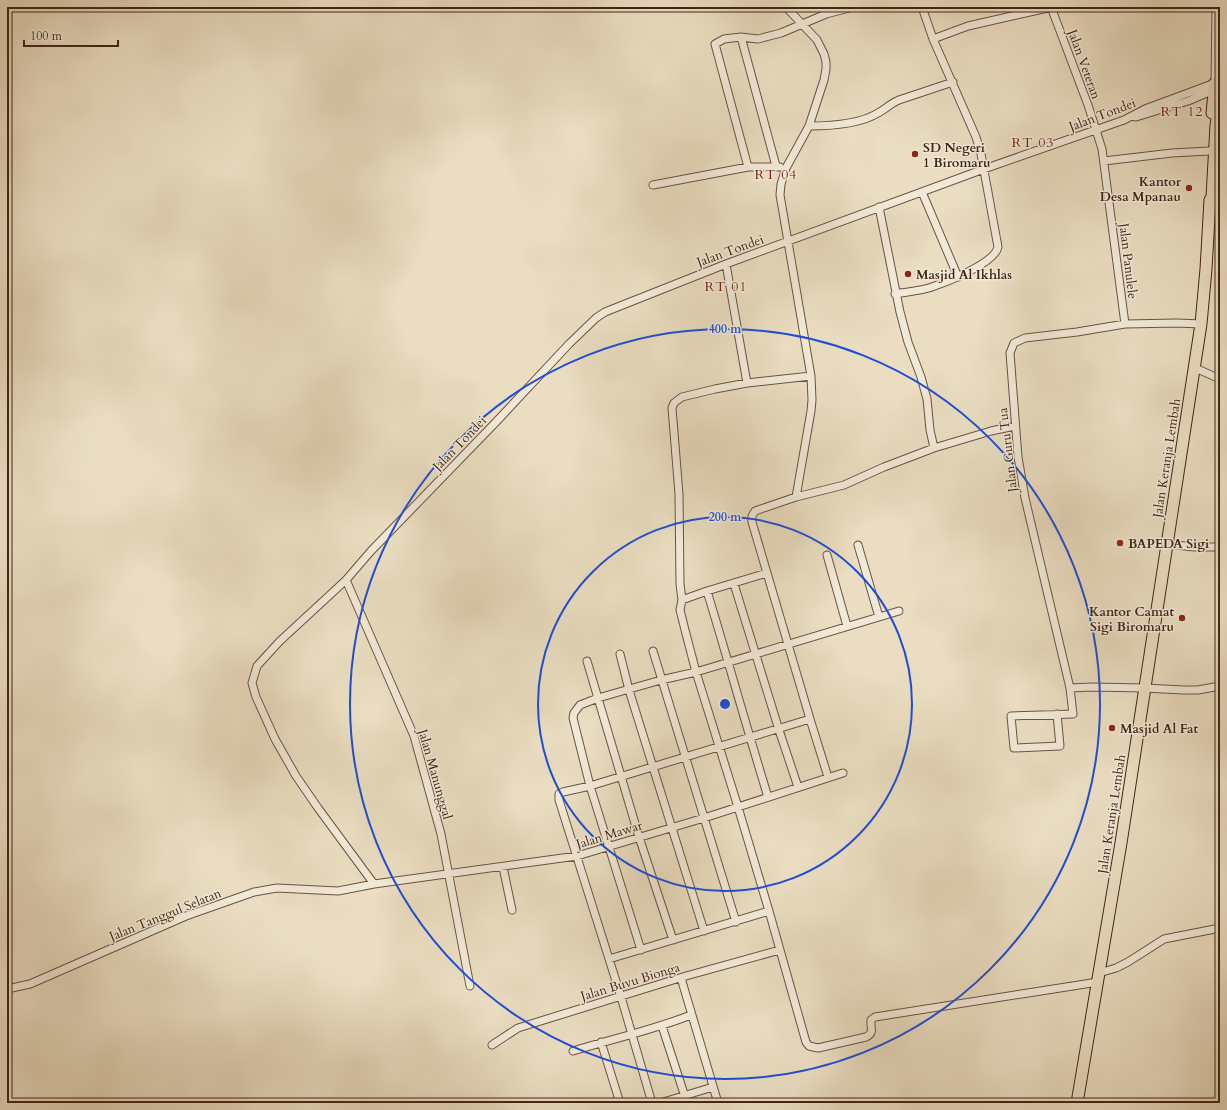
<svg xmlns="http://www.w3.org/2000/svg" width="1227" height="1110" viewBox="0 0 1227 1110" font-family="Cardo,serif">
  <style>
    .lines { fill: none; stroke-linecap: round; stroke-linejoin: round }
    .minor-casing { stroke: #6c5241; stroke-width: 9 }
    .primary-casing { stroke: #422416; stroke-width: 13 }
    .minor { stroke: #f1e9d7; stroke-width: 7 }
    .primary { stroke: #eaddc1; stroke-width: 11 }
    .ring { fill: none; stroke: #1d4ed8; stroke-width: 2 }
    .poi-dot { fill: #8f2418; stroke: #f1e9d7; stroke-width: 1.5 }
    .labels { text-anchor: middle; stroke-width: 3; stroke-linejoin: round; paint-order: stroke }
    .street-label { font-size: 13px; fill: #422416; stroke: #f1e9d7 }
    .poi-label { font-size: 13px; font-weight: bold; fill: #422416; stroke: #f1e9d7; text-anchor: start }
    .neighbourhood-label { font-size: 14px; letter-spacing: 1px; fill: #7a1f14; stroke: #f1e9d7 }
    .centre { fill: #1d4ed8; stroke: #f1e9d7; stroke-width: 2 }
    .ring-label { font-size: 12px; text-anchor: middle; font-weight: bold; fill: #1d4ed8; stroke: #f1e9d7; stroke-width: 3; stroke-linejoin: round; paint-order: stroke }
  </style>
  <rect width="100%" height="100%" fill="#eaddc1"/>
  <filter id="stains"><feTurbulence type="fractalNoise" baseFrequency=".005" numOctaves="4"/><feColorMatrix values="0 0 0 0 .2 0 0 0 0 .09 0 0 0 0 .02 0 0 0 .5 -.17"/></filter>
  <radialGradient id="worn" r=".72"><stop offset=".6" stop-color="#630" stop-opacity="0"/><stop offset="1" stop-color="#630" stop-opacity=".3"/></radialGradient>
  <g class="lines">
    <g class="minor-casing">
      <path id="minor" d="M786 7 817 40 824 54 826 62V69L824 80 809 126 786 168 781 184 780 195 811 376 747 383 715 389 682 397 674 403 672 408 679 494 680 584 682 600 680 610 684 626 696 672 738 807 769 911 806 1042 809 1046 818 1048 866 1037C875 1032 870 1029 871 1020L875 1017 1098 982
        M1051 7 1088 105 1102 149 1125 324
        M741 37 724 39 715 44 748 167
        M933 39 968 26 1052 7
        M1136 117 1188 101 1214 90
        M809 126C830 126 860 124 878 113 886 109 891 103 899 100L953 82
        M1104 161 1172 153 1209 151
        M776 166 741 37 758 39 781 33 826 14 853 7
        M653 185 748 167H780
        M922 192 958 277
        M879 207 900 312 908 342 921 377 927 399 930 430 934 448
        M726 264 747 383
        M895 294C907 292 920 291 932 287 947 282 995 263 998 247L981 154 976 137 933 39 922 7
        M1201 324 1177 323 1125 324 1077 332 1025 338 1014 343 1010 353 1018 457 1025 498 1070 688 1092 687 1144 688 1183 690H1198L1220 686
        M1193 367 1220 379
        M796 497 811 411 812 400 811 376
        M1167 544 1194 547H1220
        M858 545 879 617
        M827 555 847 626
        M767 573 752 522V516L755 511 796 497 844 485 884 467 934 448 991 431 1015 426
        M346 580 414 736 441 834 470 986
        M734 584 779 730 798 787
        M707 591C728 660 747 729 768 797
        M1220 636V638
        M653 651 736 922
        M620 654 629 690 704 931
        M587 661 639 837 673 940
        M1057 714 1060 746 1014 748 1011 716 1073 714 1070 688
        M810 719 828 777
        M503 867 512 910
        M374 884 318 808 296 776 275 739 256 697 252 683 257 666 280 641 346 580 371 551 496 422 569 344 596 318 605 312 726 264 984 169 1124 120 1145 109 1215 83 1216 7
        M641 950 590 786 810 719 767 573 707 591 682 600
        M609 959 769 911
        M1099 973 1116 968 1128 962 1164 939 1220 928
        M681 978 718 1103
        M7 989 30 984 186 916 254 892 277 888 338 891 374 884 577 856 704 818 843 773
        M662 1026 687 1103
        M601 1042 620 1103
        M492 1045 518 1028 686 976 780 950
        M573 1051C612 1039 653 1030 691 1015
        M652 1103 621 997 559 800V794L563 792 590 786 573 718 574 713 580 705 598 698 661 680 696 672 899 611
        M660 1103 713 1087"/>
    </g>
    <g class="primary-casing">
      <path id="primary" d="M1212 113 1215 83 1220 81
        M1077 1103 1121 843 1201 324 1206 269 1210 200 1212 197 1216 125 1220 101"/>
    </g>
    <use href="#minor" class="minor"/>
    <use href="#primary" class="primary"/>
  </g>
  <g class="ring">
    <circle cx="725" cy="704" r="187"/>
    <circle cx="725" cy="704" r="375"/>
  </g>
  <g class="poi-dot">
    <circle cx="915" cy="154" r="4"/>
    <circle cx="1189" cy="188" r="4"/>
    <circle cx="908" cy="274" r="4"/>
    <circle cx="1120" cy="543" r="4"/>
    <circle cx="1182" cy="618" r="4"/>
    <circle cx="1112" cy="728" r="4"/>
  </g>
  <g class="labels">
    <g class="street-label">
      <text transform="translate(1085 64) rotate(70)" y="5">Jalan Veteran</text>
      <text transform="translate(1102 114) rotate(-21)" y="5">Jalan Tondei</text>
      <text transform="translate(730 250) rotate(-20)" y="5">Jalan Tondei</text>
      <text transform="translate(1129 261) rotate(83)" y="5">Jalan Panulele</text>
      <text transform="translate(459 443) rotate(-46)" y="5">Jalan Tondei</text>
      <text transform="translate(1007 450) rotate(-97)" y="5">Jalan Guru Tua</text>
      <text transform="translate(1166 458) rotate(-81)" y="5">Jalan Keranja Lembah</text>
      <text transform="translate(436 774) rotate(74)" y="5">Jalan Manunggal</text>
      <text transform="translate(1111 814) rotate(-81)" y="5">Jalan Keranja Lembah</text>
      <text transform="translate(609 834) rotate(-17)" y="5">Jalan Mawar</text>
      <text transform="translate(165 914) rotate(-22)" y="5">Jalan Tanggul Selatan</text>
      <text transform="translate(630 981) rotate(-17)" y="5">Jalan Buvu Bionga</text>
    </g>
    <g class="poi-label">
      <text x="923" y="152">SD Negeri<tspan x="923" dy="15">1 Biromaru</tspan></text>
      <text x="1181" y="186" text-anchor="end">Kantor<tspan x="1181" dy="15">Desa Mpanau</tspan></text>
      <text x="916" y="279">Masjid Al Ikhlas</text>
      <text x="1128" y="548">BAPEDA Sigi</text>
      <text x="1174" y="616" text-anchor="end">Kantor Camat<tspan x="1174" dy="15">Sigi Biromaru</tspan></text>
      <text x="1120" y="733">Masjid Al Fat</text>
    </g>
    <g class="neighbourhood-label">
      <text x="1182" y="116">RT 12</text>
      <text x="1033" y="147">RT 03</text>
      <text x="776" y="179">RT 04</text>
      <text x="726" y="291">RT 01</text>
    </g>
  </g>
  <circle cx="725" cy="704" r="6" class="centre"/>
  <g class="ring-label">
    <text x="725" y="333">400 m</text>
    <text x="725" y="521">200 m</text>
  </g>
  <rect width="1227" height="1110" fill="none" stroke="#eaddc1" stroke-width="24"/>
  <rect x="8" y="8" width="1211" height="1094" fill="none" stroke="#422416" stroke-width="2"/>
  <rect x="12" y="12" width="1203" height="1086" fill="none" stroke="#422416"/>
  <path d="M24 40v6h94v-6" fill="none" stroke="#422416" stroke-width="2"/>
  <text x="30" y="40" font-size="12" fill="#422416" stroke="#f1e9d7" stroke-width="3" paint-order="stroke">100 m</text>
  <rect width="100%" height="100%" filter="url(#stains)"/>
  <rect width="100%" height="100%" fill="url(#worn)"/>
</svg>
